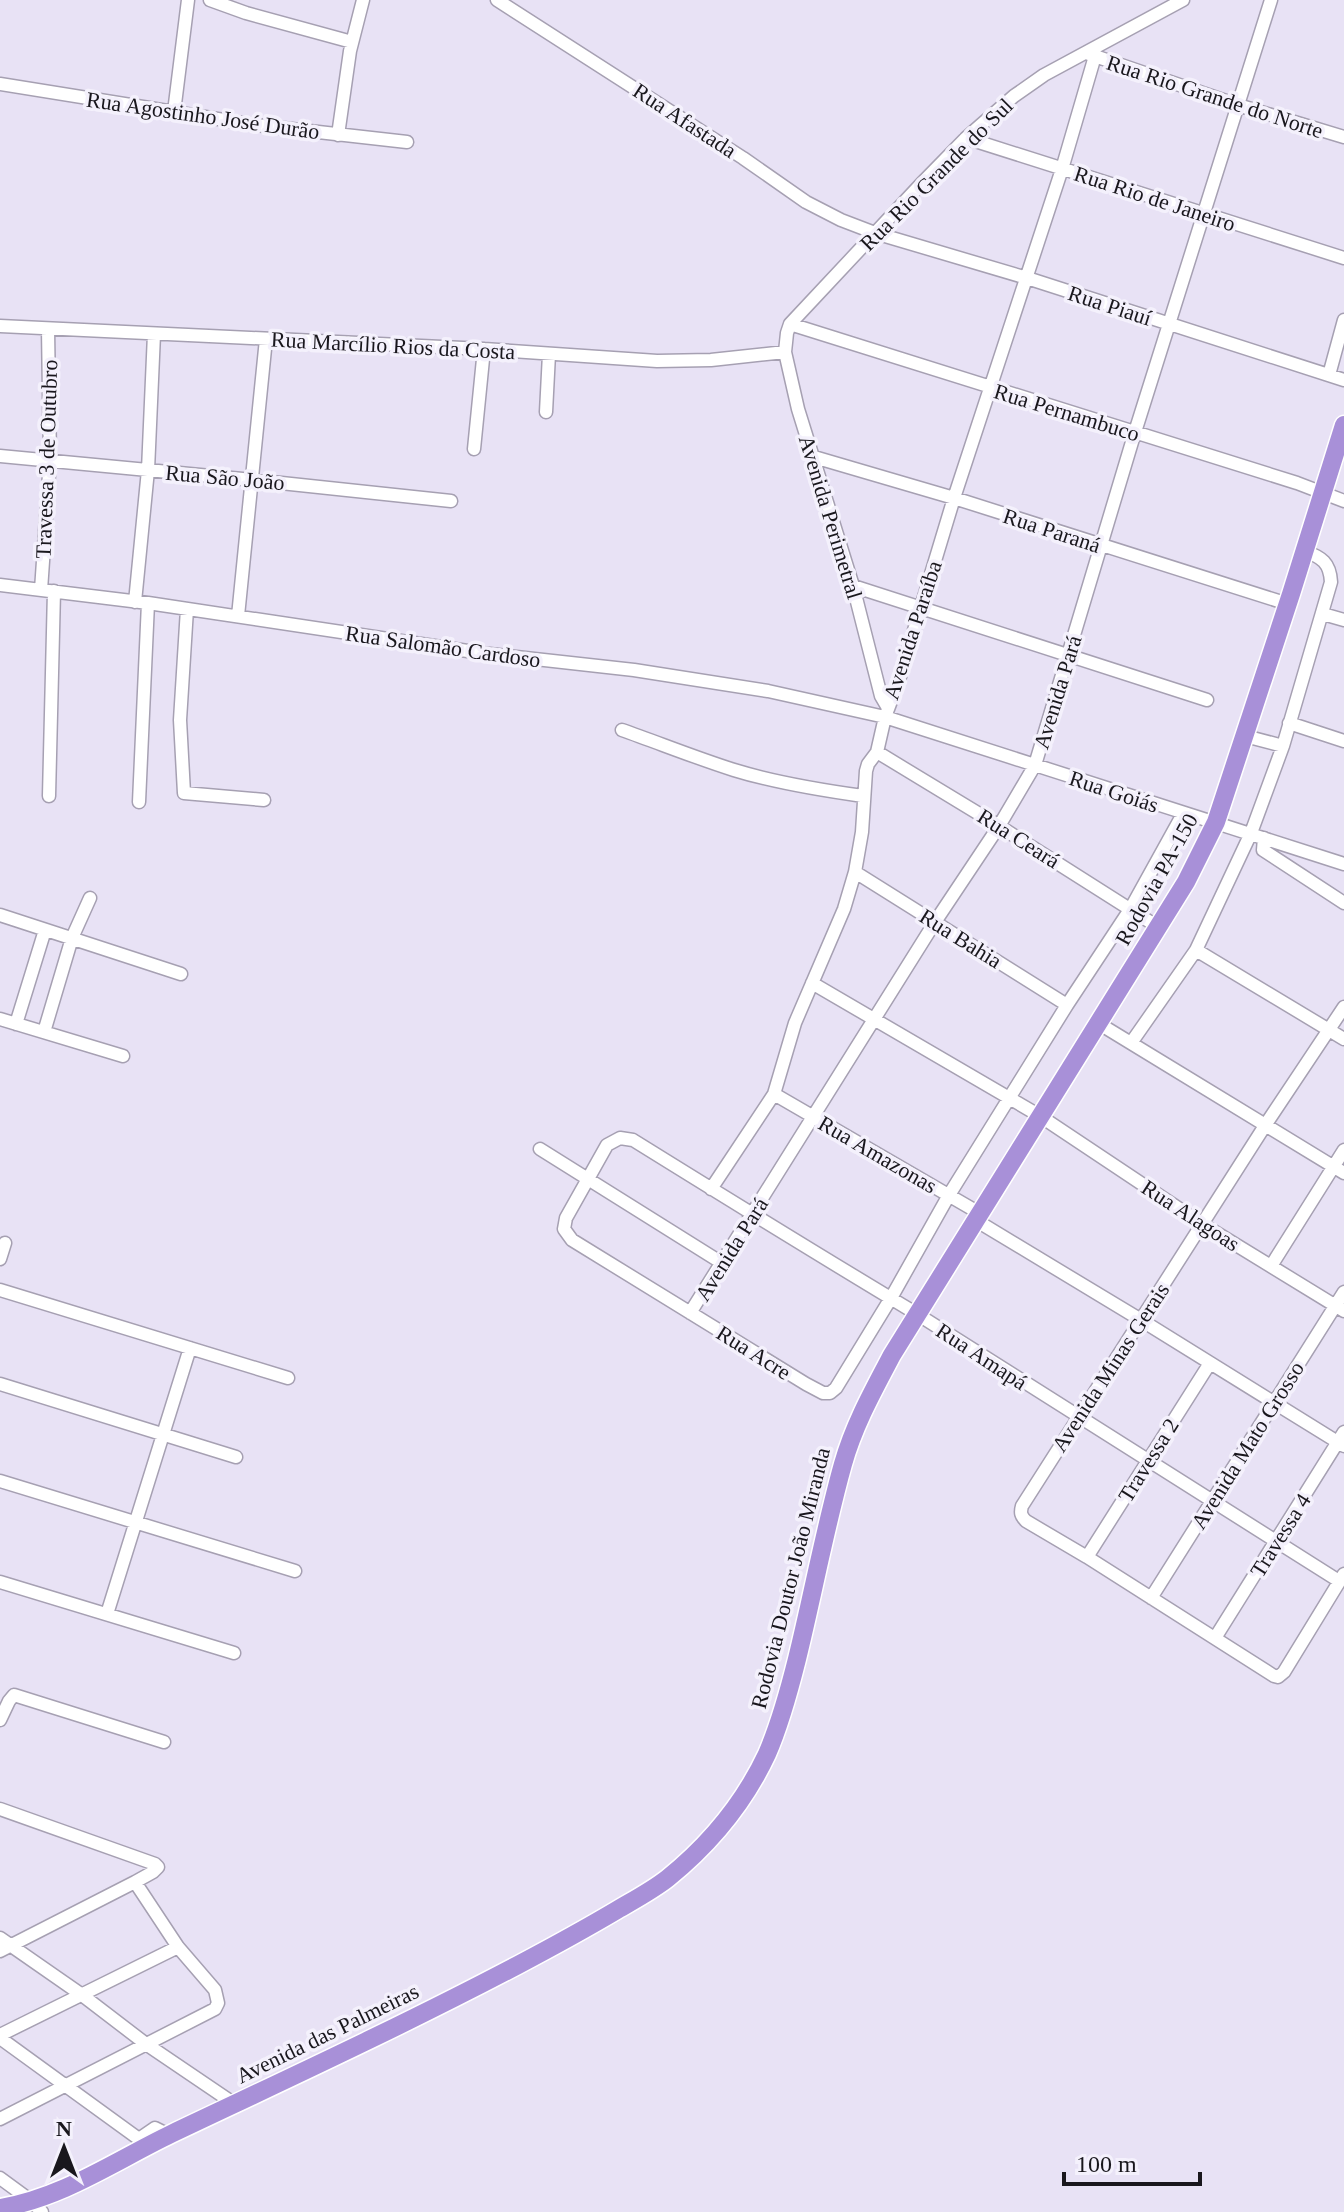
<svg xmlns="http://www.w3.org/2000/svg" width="1344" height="2212" viewBox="0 0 1344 2212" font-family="'Times New Roman',serif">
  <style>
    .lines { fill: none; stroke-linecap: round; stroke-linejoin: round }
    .minor-casing { stroke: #a6a0b2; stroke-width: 15 }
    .highway-casing { stroke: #fff; stroke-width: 21 }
    .minor { stroke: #fff; stroke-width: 12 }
    .highway { stroke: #a890d8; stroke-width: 18 }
    .labels { text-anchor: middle; stroke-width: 7; stroke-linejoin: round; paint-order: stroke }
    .street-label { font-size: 22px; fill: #19171d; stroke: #f4f1fc }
  </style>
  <rect width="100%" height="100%" fill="#e8e2f5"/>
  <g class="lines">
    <g class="minor-casing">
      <path id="minor" d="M210 0 246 13 352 42
        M497 0 743 158 806 202 841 220 875 233 1027 278 1344 380
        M1089 54 1238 105 1344 137
        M0 84 256 125 407 142
        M174 112 188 0
        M338 135 350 51 363 0
        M966 138 1344 258
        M790 324 1297 483 1344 501
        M0 326 484 349 657 361 711 360 785 352
        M1329 375 1344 320
        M546 412 549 354
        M474 449 484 349
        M0 456 253 480 451 501
        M814 457 954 498 1288 604
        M0 585 148 603 481 653 634 670 768 691 885 717 1344 864
        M853 586 1207 700
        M41 590 50 460 48 329
        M135 602 148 470 154 334
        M187 609 180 720 184 793 264 800
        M1323 614 1344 620
        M238 616 266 339
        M888 708 881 696 853 586 798 409 785 352 787 333 790 324 922 183 966 138 1014 96 1044 75 1183 0
        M1289 723 1344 741
        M622 730C659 743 696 758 734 770 776 783 820 790 863 796
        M1245 736 1283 746
        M877 752 999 826 1158 927
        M49 796 54 591
        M139 802 148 603
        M1183 814 1131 908 1067 1005 949 1195 891 1298 836 1388 830 1393H823L806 1384 572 1240 564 1229 566 1218 607 1145 620 1138 633 1140C728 1199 822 1257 917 1314L1339 1581
        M1264 838 1263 850 1344 903
        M855 872 1067 1005
        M0 915 181 974
        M1196 950 1344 1039
        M812 983 1040 1116 1202 1224 1344 1311
        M1344 1007 1266 1124 1022 1506C1020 1513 1021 1516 1026 1521L1087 1557 1274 1676 1278 1677 1284 1672 1344 1574
        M0 1019 123 1056
        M1098 1023 1344 1173
        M16 1024 45 930
        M44 1032 72 938 90 898
        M1131 1043 1196 950 1251 833 1283 746 1331 582C1330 563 1322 557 1304 551
        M774 1094 981 1214
        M540 1149 722 1263
        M711 1189 774 1094 795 1023 844 909 855 872 862 832 866 771 868 764 877 752 885 717 899 680 954 498 1062 169 1095 56
        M977 1221 1141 1320 1344 1446
        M0 1259 5 1243
        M1271 1266 1344 1150
        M0 1290 288 1378
        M690 1313 935 922 999 826 1035 765 1135 432 1271 0
        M0 1384 236 1457
        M0 1481 295 1571
        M1087 1557 1210 1363
        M0 1582 234 1653
        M1151 1598 1344 1292
        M107 1614 190 1348
        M1215 1638 1344 1432
        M0 1720 9 1701 14 1695 164 1742
        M0 1809 155 1864 158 1867 153 1872 135 1882 0 1951
        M0 1938 82 1995 146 2044 236 2105
        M0 2035 178 1947
        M0 2038 139 2139 155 2128 169 2135
        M0 2119 215 2009 218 2003 215 1990 178 1947 135 1882
        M0 2178 30 2200 42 2212"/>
    </g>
    <g class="highway-casing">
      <path id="highway" d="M0 2208C62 2198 115 2161 171 2134 287 2079 404 2025 518 1965 552 1947 585 1929 617 1910 634 1900 653 1890 668 1878 710 1844 744 1803 767 1754 780 1724 789 1691 797 1659 813 1594 825 1528 843 1464 854 1425 873 1391 892 1355L1186 882 1216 822 1291 594 1344 425"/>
    </g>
    <use href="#minor" class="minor"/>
    <use href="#highway" class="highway"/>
  </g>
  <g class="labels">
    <g class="street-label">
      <text transform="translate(1215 96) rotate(18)" y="8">Rua Rio Grande do Norte</text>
      <text transform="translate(203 115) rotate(8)" y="8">Rua Agostinho José Durão</text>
      <text transform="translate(685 120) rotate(33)" y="8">Rua Afastada</text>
      <text transform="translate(936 174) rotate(-45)" y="8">Rua Rio Grande do Sul</text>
      <text transform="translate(1155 198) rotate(18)" y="8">Rua Rio de Janeiro</text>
      <text transform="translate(1110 305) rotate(18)" y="8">Rua Piauí</text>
      <text transform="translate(393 345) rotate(3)" y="8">Rua Marcílio Rios da Costa</text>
      <text transform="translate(1067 412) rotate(17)" y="8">Rua Pernambuco</text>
      <text transform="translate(46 459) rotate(-88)" y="8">Travessa 3 de Outubro</text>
      <text transform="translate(225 477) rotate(5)" y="8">Rua São João</text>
      <text transform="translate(831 517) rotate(73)" y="8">Avenida Perimetral</text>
      <text transform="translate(1052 530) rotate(18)" y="8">Rua Paraná</text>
      <text transform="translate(912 630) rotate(-72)" y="8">Avenida Paraíba</text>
      <text transform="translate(443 646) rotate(8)" y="8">Rua Salomão Cardoso</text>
      <text transform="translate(1057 692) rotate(-73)" y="8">Avenida Pará</text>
      <text transform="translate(1114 791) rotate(18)" y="8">Rua Goiás</text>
      <text transform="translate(1019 838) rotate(32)" y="8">Rua Ceará</text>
      <text transform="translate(1156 879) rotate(-61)" y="8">Rodovia PA-150</text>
      <text transform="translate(961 938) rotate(32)" y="8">Rua Bahia</text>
      <text transform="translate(878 1154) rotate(30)" y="8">Rua Amazonas</text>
      <text transform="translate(1191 1215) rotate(33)" y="8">Rua Alagoas</text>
      <text transform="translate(731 1249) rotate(-58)" y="8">Avenida Pará</text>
      <text transform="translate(754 1352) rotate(32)" y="8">Rua Acre</text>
      <text transform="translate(982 1356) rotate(33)" y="8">Rua Amapá</text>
      <text transform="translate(1110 1367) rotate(-57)" y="8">Avenida Minas Gerais</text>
      <text transform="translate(1247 1445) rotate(-58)" y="8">Avenida Mato Grosso</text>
      <text transform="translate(1148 1460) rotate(-58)" y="8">Travessa 2</text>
      <text transform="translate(1280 1535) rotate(-58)" y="8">Travessa 4</text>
      <text transform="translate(790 1578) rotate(-76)" y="8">Rodovia Doutor João Miranda</text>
      <text transform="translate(327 2033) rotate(-26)" y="8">Avenida das Palmeiras</text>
    </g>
  </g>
  <g transform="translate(64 2148)" stroke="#f4f1fc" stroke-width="6" paint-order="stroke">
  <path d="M0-6L14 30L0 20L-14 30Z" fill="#19171d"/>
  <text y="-12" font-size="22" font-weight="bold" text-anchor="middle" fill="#19171d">N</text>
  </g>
  <path d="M1064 2172v12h136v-12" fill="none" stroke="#19171d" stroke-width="4"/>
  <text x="1076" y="2172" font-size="24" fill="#19171d" stroke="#f4f1fc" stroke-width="6" paint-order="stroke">100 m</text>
</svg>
